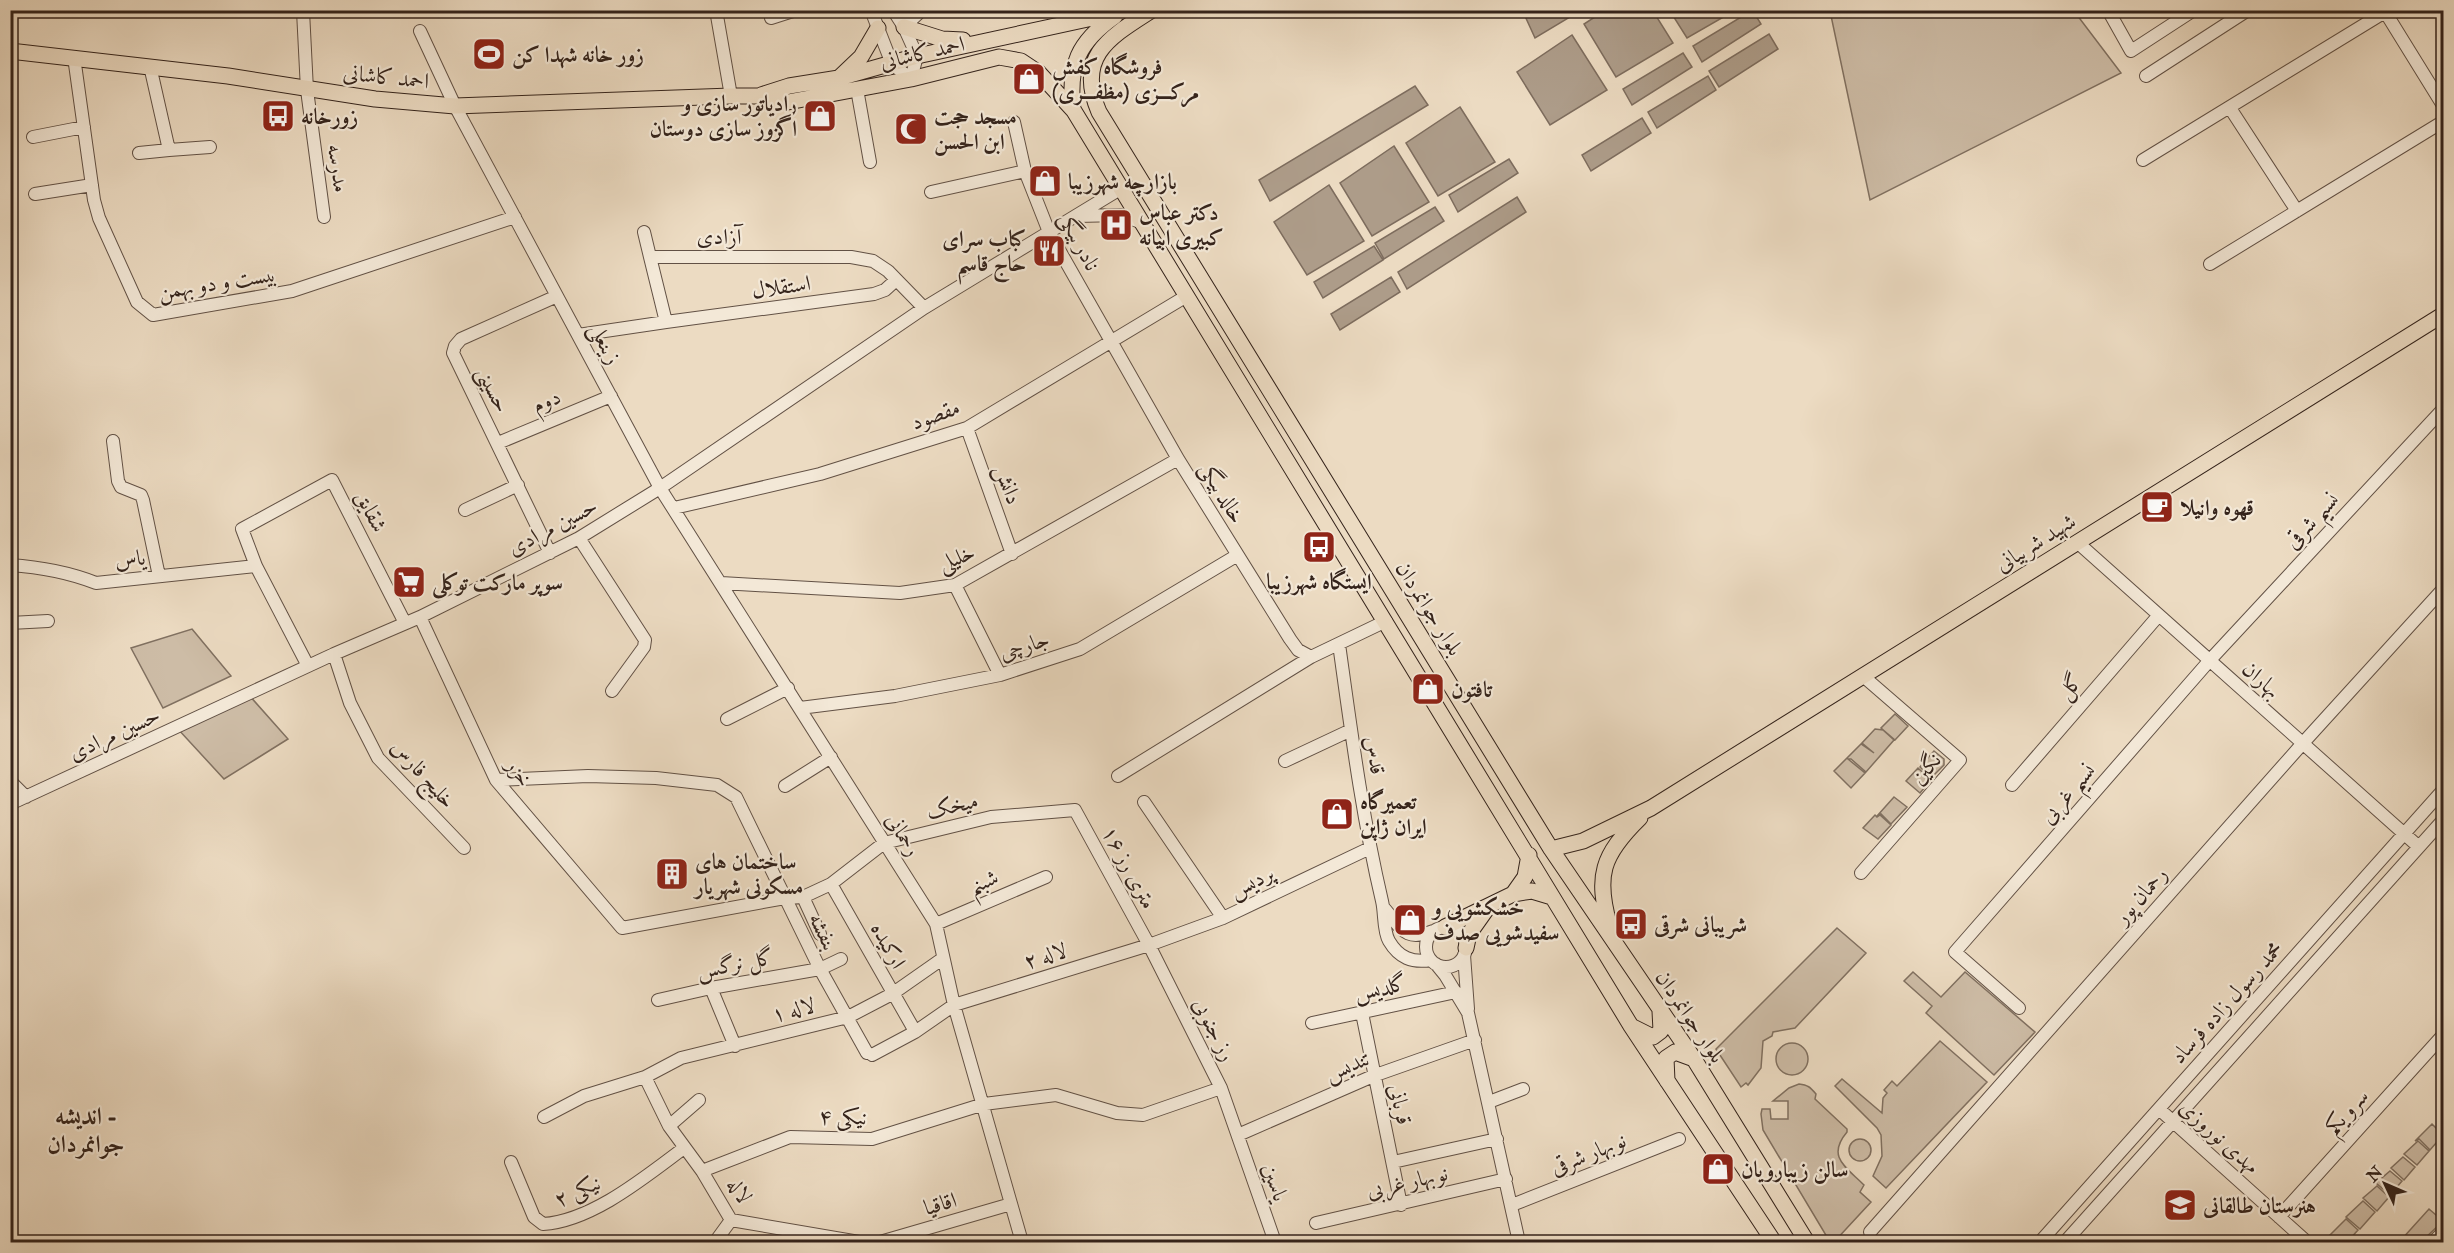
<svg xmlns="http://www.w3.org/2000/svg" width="2454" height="1253" viewBox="0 0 2454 1253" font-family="'IM FELL Double Pica',Amiri,serif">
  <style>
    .green { fill: #cdbca6; stroke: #807060; stroke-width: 1.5 }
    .water { fill: #ad9c89; stroke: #7d6c5d; stroke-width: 1.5 }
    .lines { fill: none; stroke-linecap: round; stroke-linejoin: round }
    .minor-casing { stroke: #625145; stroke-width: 14 }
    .major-casing { stroke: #34231b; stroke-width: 17 }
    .minor { stroke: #f3e8d7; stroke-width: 12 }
    .major { stroke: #ecdbc2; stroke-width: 15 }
    .labels { text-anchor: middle; stroke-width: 4.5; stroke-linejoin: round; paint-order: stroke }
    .street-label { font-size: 22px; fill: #34231b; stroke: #f3e8d7 }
    .poi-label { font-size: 22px; font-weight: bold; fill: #34231b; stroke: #f3e8d7; text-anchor: start }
    .neighbourhood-label { font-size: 24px; font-weight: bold; fill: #34231b; stroke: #f3e8d7 }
  </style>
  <rect width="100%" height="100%" fill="#ecdbc2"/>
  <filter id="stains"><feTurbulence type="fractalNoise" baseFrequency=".00333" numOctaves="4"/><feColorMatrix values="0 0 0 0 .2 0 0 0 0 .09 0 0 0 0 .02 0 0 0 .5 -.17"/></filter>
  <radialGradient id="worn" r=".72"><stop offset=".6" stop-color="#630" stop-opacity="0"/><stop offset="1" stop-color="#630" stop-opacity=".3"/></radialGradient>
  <path class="green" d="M1830 11H2074L2121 73 1870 200Z
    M192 629 231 676 163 708 131 648Z
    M248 694 288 739 224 779 177 728Z
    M1895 714 1908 726 1895 740 1881 728Z
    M1875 729 1883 730 1894 740 1866 772 1851 759H1848L1865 773 1851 788 1834 771 1861 744 1874 753 1862 743Z
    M1934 751 1944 759V765L1931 778 1920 767Z
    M1918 768 1931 780 1920 793 1906 781Z
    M1894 797 1907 807 1891 824 1881 814 1877 816Z
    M1875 815 1877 817 1880 815 1891 825 1878 839 1863 828Z
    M1837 928 1866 953 1795 1028 1773 1032 1772 1036 1763 1041 1761 1068 1748 1085 1746 1083 1741 1087 1716 1049Z
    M1913 972 1941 997 1965 972 2035 1032 1994 1075 1926 1013 1932 1006 1904 981Z
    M1940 1041 1987 1082 1886 1188 1873 1176 1882 1156 1881 1135 1877 1128 1835 1086 1842 1079 1882 1113 1883 1098 1887 1093 1884 1090 1892 1081 1897 1086Z
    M1776 1059a16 16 0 1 1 32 0a16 16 0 1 1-32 0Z
    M1799 1084C1808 1085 1810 1087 1816 1094L1815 1099 1847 1129V1132C1826 1157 1846 1167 1864 1185L1860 1192 1871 1202 1834 1242H1830L1763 1130 1761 1114 1762 1109H1770L1771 1119H1788V1101H1773L1789 1088Z
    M2432 1124 2443 1135 2430 1150 2419 1139 2415 1141Z
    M1849 1150a11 11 0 1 1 22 0a11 11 0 1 1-22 0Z
    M2418 1141 2429 1151 2417 1165 2404 1154Z
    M2403 1157 2415 1167 2404 1180 2391 1168Z
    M2390 1171 2402 1181 2390 1195 2376 1183Z
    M2377 1186 2389 1197 2377 1211 2363 1198Z
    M2363 1201 2375 1212 2360 1229 2346 1217Z
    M2429 1209 2443 1221 2421 1242H2405L2401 1240Z
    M2346 1219 2358 1230 2347 1242H2327L2325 1240Z"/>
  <path class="water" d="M1534 11V10L1580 11 1535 38 1525 16Z
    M1604 11H1653L1673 43 1616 77 1584 24Z
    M1670 11H1734L1687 38Z
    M1751 11H1753L1761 24 1702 62 1693 46Z
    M1769 34 1778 49 1719 87 1709 71Z
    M1572 35 1607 90 1550 125 1517 72Z
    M1683 53 1692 67 1632 105 1623 89Z
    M1708 76 1716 90 1657 128 1648 112Z
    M1415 86 1428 105 1270 201 1259 180Z
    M1460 107 1495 162 1438 196 1406 143Z
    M1642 118 1651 133 1591 171 1582 155Z
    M1394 146 1429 202 1372 236 1340 183Z
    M1509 159 1518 173 1458 212 1449 195Z
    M1329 185 1364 241 1307 275 1274 222Z
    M1517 197 1526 212 1407 289 1398 272Z
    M1435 207 1444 221 1384 259 1375 243Z
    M1374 246 1383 260 1323 298 1314 282Z
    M1391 277 1400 292 1340 330 1331 314Z"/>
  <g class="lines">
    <g class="minor-casing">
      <path id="minor" d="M297 10 303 11 307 90 324 217
        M716 10 731 96
        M871 10 892 64 911 79 917 56 904 27 893 10
        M2108 10 2131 51 2194 10
        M2384 10 2444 107
        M771 18 796 10
        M904 27 922 10
        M420 31 455 106 660 488 936 924 954 1005 1022 1242
        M74 57 94 200 99 218 137 302 153 315 292 291 515 217
        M2146 76 2248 10
        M857 89 870 162
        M2230 108 2297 211
        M1014 122 1025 171 1049 232 1178 459 1290 639 1298 650 1311 657
        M33 137 84 127
        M169 150 210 147
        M139 153 169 150 150 66
        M2143 160 2385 12
        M931 192 1025 171
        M35 194 92 185
        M1077 216 1121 215 1140 222
        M644 232 650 257
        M2210 264 2444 121
        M666 322 874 294 885 290 896 280
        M578 335 666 322 650 257H851L873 261 888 271 924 308
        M967 428 1012 554
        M113 441 118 481 121 487 141 495 143 500 159 576
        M498 443 611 396
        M674 508 820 474 967 428 1185 297
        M465 510 518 485
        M579 538 645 640 644 647 612 691
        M2077 542 2419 847
        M550 553 453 353 455 346 461 339 557 296
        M10 565C40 567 68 572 96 583L256 566
        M721 583 900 593 955 585 1178 459
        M955 585 1000 675
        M420 617 496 780 622 928 785 898 803 897 831 884 884 843 991 817 1075 810 1149 945 1221 1088 1275 1242
        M10 623 48 621
        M1339 644C1351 730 1362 816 1382 901 1385 913 1383 931 1389 941 1399 958 1412 963 1431 960
        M334 654 350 703 378 758 464 848
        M308 666 256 566 242 529 332 480 405 623
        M800 708 895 696 1000 675 1080 649 1236 556
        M727 719 788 688
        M1285 761 1351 730
        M1118 776 1311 657 1386 621
        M496 780 588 776 656 778 717 785 736 797 820 969 867 1053
        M10 781 26 797
        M2012 785 2159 615
        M785 786 831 757
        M1144 802 1223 918
        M10 804 334 654 420 617 579 538 660 488 924 308 1120 189
        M1861 873 1960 760 1863 676
        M831 884 912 1026
        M803 897 820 934
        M1384 908C1402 929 1405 942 1433 931
        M936 924 1046 877
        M1426 947a20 20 0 1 1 40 0a20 20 0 1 1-40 0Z
        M1464 955 1468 1009
        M1436 964 1445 975 1468 1013 1519 1242
        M711 988 735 1046
        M658 1000 711 988 820 969 841 959
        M2019 1008 1955 952 2210 660 2444 408
        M1362 1013 1401 1205
        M1312 1023 1456 992
        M872 1055 915 1032 954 1005 1149 945 1223 918 1370 848
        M645 1077 669 1126 702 1171 731 1220 859 1242
        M1489 1102 1523 1089
        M2159 1109 2307 1242
        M544 1117 584 1096 645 1077 681 1058 848 1017 892 994 942 959
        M669 1126 699 1100
        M1238 1135 1373 1076 1475 1040
        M511 1162 534 1217 543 1224C592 1221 645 1177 684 1148
        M1393 1162 1497 1139
        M702 1171 790 1137 872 1139 984 1104 1056 1095 1117 1113 1143 1115 1221 1088
        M1512 1205 1679 1139
        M2279 1217 2444 1034
        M1316 1223 1506 1179
        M1870 1232 2303 743 2444 588
        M715 1242 731 1220
        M880 1242 1011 1204
        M2040 1242 2444 789
        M2065 1242 2444 819
        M2433 1242 2444 1231"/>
    </g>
    <g class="major-casing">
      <path id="major" d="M1152 10C1110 37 1075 56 1099 112L1551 849 1694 1059 1807 1242
        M904 27 942 39 963 40
        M10 51 228 76 375 99 455 106 731 96H760L788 102 911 79 999 57 1021 61 1039 73 1074 111 1631 1026 1774 1242
        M840 77 861 57 878 28
        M761 95 789 86 839 78 917 56 1120 12
        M1073 110C1068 65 1078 42 1115 16
        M1551 849 1583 841 1651 808 2444 314
        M1513 894 1525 877 1529 855
        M1445 927 1513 894 1532 891 1552 897
        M1610 927C1595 876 1602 855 1640 818
        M1466 948 1469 934 1486 910
        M1631 1026 1653 1037 1661 1031 1660 1011
        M1667 1081 1666 1058 1675 1052 1694 1059"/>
    </g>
    <use href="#minor" class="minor"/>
    <use href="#major" class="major"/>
  </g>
  <defs>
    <g id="stadium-square" transform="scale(1.725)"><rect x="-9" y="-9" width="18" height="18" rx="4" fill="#8f2418" stroke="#f3e8d7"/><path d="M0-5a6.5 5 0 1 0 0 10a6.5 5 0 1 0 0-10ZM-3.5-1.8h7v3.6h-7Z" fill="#fff"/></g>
    <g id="shop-square" transform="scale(1.725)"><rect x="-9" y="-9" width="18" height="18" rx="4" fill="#8f2418" stroke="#f3e8d7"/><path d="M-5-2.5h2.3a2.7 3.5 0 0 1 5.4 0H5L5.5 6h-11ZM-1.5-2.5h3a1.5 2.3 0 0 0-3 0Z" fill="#fff"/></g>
    <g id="bus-square" transform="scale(1.725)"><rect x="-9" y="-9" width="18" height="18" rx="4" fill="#8f2418" stroke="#f3e8d7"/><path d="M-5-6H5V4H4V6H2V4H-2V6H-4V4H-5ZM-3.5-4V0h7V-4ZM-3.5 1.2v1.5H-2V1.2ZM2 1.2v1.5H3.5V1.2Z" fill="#fff"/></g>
    <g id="mosque-square" transform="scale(1.725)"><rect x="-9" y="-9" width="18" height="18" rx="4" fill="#8f2418" stroke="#f3e8d7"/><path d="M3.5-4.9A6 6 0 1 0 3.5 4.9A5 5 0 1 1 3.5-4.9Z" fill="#fff"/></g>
    <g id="hospital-square" transform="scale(1.725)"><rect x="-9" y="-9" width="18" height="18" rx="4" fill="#8f2418" stroke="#f3e8d7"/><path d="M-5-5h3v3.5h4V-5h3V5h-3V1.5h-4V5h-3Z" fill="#fff"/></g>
    <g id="restaurant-square" transform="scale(1.725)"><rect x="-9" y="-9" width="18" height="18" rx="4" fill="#8f2418" stroke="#f3e8d7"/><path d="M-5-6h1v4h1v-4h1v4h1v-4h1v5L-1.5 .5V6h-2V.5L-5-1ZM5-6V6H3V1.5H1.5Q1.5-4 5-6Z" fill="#fff"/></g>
    <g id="cafe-square" transform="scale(1.725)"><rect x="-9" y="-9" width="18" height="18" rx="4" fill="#8f2418" stroke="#f3e8d7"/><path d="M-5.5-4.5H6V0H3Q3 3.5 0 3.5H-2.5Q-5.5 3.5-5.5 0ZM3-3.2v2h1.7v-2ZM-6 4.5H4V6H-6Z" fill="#fff"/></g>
    <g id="supermarket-square" transform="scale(1.725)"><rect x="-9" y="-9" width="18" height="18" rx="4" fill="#8f2418" stroke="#f3e8d7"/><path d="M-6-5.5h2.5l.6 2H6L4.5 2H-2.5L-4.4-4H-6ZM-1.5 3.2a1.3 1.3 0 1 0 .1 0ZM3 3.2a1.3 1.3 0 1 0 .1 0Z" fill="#fff"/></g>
    <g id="building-square" transform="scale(1.725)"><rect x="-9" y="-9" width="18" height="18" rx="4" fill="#8f2418" stroke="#f3e8d7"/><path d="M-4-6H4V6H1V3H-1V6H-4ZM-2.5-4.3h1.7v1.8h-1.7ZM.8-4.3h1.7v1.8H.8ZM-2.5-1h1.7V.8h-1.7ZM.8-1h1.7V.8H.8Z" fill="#fff"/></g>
    <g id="school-square" transform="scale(1.725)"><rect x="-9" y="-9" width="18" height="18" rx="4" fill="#8f2418" stroke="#f3e8d7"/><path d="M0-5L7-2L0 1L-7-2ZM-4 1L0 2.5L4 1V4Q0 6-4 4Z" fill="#fff"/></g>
  </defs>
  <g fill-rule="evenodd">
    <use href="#stadium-square" x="489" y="54"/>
    <use href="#shop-square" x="1029" y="79"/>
    <use href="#bus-square" x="278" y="116"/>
    <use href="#shop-square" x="820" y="116"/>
    <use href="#mosque-square" x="911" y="129"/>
    <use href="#shop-square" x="1045" y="181"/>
    <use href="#hospital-square" x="1116" y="225"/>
    <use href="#restaurant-square" x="1049" y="251"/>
    <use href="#cafe-square" x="2157" y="507"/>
    <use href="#bus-square" x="1319" y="547"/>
    <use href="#supermarket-square" x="409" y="582"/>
    <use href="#shop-square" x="1428" y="689"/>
    <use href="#shop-square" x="1337" y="814"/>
    <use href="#building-square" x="672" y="874"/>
    <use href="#shop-square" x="1410" y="920"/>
    <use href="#bus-square" x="1631" y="924"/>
    <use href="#shop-square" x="1718" y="1169"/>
    <use href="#school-square" x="2180" y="1205"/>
  </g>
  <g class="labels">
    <g class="street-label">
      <text transform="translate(922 52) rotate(-13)" y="8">احمد کاشانی</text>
      <text transform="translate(386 76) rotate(6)" y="8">احمد کاشانی</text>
      <text transform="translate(339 168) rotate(82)" y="8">مدرسه</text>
      <text x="719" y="244">آزادی</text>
      <text transform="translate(1080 241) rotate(62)" y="8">نادر بیگی</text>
      <text transform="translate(217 282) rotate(-9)" y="8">بیست و دو بهمن</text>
      <text transform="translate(781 286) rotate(-8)" y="8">استقلال</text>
      <text transform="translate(606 343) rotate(62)" y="8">زینعلی</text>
      <text transform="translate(494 389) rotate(63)" y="8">حسینی</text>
      <text transform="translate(546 400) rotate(-23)" y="8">دوم</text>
      <text transform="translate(935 414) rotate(-20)" y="8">مقصود</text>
      <text transform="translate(1009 484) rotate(70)" y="8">دانش</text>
      <text transform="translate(1223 492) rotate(59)" y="8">خالد بیگی</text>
      <text transform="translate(372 511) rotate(63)" y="8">شقایق</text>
      <text transform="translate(2311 520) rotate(-47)" y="8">نسیم شرقی</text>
      <text transform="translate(552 526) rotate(-28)" y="8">حسین مرادی</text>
      <text transform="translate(2035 542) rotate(-32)" y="8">شهید شربیانی</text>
      <text transform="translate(956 557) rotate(-22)" y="8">خلیلی</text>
      <text transform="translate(130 558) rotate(-6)" y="8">یاس</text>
      <text transform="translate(1430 608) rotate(58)" y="8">بلوار جوانمردان</text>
      <text transform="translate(1024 645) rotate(-18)" y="8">جارچی</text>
      <text transform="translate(2262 679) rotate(42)" y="8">بهاران</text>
      <text transform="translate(2069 686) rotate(-49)" y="8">گل</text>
      <text transform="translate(114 733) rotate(-25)" y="8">حسین مرادی</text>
      <text transform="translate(1376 755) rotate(81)" y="8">قدس</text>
      <text transform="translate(1925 768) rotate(-49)" y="8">نگین</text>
      <text transform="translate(520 772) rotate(55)" y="8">خزر</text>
      <text transform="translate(424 773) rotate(48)" y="8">خلیج فارس</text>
      <text transform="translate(2067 793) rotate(-49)" y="8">نسیم غربی</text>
      <text transform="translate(952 805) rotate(-13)" y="8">میخک</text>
      <text transform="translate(904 834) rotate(58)" y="8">رحمانی</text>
      <text transform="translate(1130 867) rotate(62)" y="8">۱۶ متری رز</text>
      <text transform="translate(983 881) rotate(-23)" y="8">شبنم</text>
      <text transform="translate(1251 881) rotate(-26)" y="8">پردیس</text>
      <text transform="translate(2140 895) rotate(-49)" y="8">رحمان پور</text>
      <text transform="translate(824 931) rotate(64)" y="8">بنفشه</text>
      <text transform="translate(889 945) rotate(61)" y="8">ارکیده</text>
      <text transform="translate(1045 955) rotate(-17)" y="8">لاله ۲</text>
      <text transform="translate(735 963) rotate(-11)" y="8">گل نرگس</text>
      <text transform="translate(1380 987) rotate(-12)" y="8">گلدیس</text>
      <text transform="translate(2226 1002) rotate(-48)" y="8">محمد رسول زاده فرساد</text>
      <text transform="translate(793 1009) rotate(-14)" y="8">لاله ۱</text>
      <text transform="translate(1691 1016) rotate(56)" y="8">بلوار جوانمردان</text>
      <text transform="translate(1215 1029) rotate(63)" y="8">رز جنوبی</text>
      <text transform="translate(1347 1065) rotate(-23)" y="8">تندیس</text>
      <text transform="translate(1401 1104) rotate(77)" y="8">قربانی</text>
      <text transform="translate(2346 1111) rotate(-48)" y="8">سرو یکم</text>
      <text transform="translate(843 1116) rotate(1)" y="8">نیکی ۴</text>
      <text transform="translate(2220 1136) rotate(42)" y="8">مهدی نوروزی</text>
      <text transform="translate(1588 1153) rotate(-22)" y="8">نوبهار شرقی</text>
      <text transform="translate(1407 1181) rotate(-13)" y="8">نوبهار غربی</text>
      <text transform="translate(1276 1182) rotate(71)" y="8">یاسین</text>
      <text transform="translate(577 1190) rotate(-24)" y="8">نیکی ۲</text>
      <text transform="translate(740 1190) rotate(54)" y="8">لاله</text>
      <text transform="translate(940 1203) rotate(-16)" y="8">اقاقیا</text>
    </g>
    <g class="poi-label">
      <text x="512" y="62">زور خانه شهدا کن</text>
      <text x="1052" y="74">فروشگاه کفش<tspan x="1052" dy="25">مرکـــزی (مظفـــری)</tspan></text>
      <text x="797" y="111" text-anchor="end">رادیاتور سازی و<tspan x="797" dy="25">اگزوز سازی دوستان</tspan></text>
      <text x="301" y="124">زورخانه</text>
      <text x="934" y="124">مسجد حجت<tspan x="934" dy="25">ابن الحسن</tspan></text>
      <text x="1068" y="189">بازارچه شهرزیبا</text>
      <text x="1139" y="220">دکتر عباس<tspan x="1139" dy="25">کبیری ابیانه</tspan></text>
      <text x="1026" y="246" text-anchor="end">کباب سرای<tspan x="1026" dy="25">حاج قاسم</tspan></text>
      <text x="2180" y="515">قهوه وانیلا</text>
      <text x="1319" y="589" text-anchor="middle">ایستگاه شهرزیبا</text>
      <text x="432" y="590">سوپر مارکت توکلی</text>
      <text x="1451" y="697">تافتون</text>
      <text x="1360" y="809">تعمیرگاه<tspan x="1360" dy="25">ایران ژاپن</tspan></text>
      <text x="695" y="869">ساختمان های<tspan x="695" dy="25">مسکونی شهریار</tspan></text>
      <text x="1433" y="915">خشکشویی و<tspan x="1433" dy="25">سفیدشویی صدف</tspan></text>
      <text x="1654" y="932">شریبانی شرقی</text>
      <text x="1741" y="1177">سالن زیبارویان</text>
      <text x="2203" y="1213">هنرستان طالقانی</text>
    </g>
    <g class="neighbourhood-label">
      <text x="86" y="1124">اندیشه -<tspan x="86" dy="28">جوانمردان</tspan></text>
    </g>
  </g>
  <rect width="2454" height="1253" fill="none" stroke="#ecdbc2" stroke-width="36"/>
  <rect x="12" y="12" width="2430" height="1229" fill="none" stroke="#34231b" stroke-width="3"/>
  <rect x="18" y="18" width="2418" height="1217" fill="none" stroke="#34231b" stroke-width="1.5"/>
  <g transform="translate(2385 1184) rotate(314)" stroke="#f3e8d7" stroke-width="4.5" paint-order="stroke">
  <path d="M0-4.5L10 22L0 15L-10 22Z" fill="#34231b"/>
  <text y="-9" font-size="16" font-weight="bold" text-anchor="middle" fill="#34231b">N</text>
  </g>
  <rect width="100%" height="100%" filter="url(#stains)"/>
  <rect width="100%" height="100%" fill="url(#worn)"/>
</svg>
